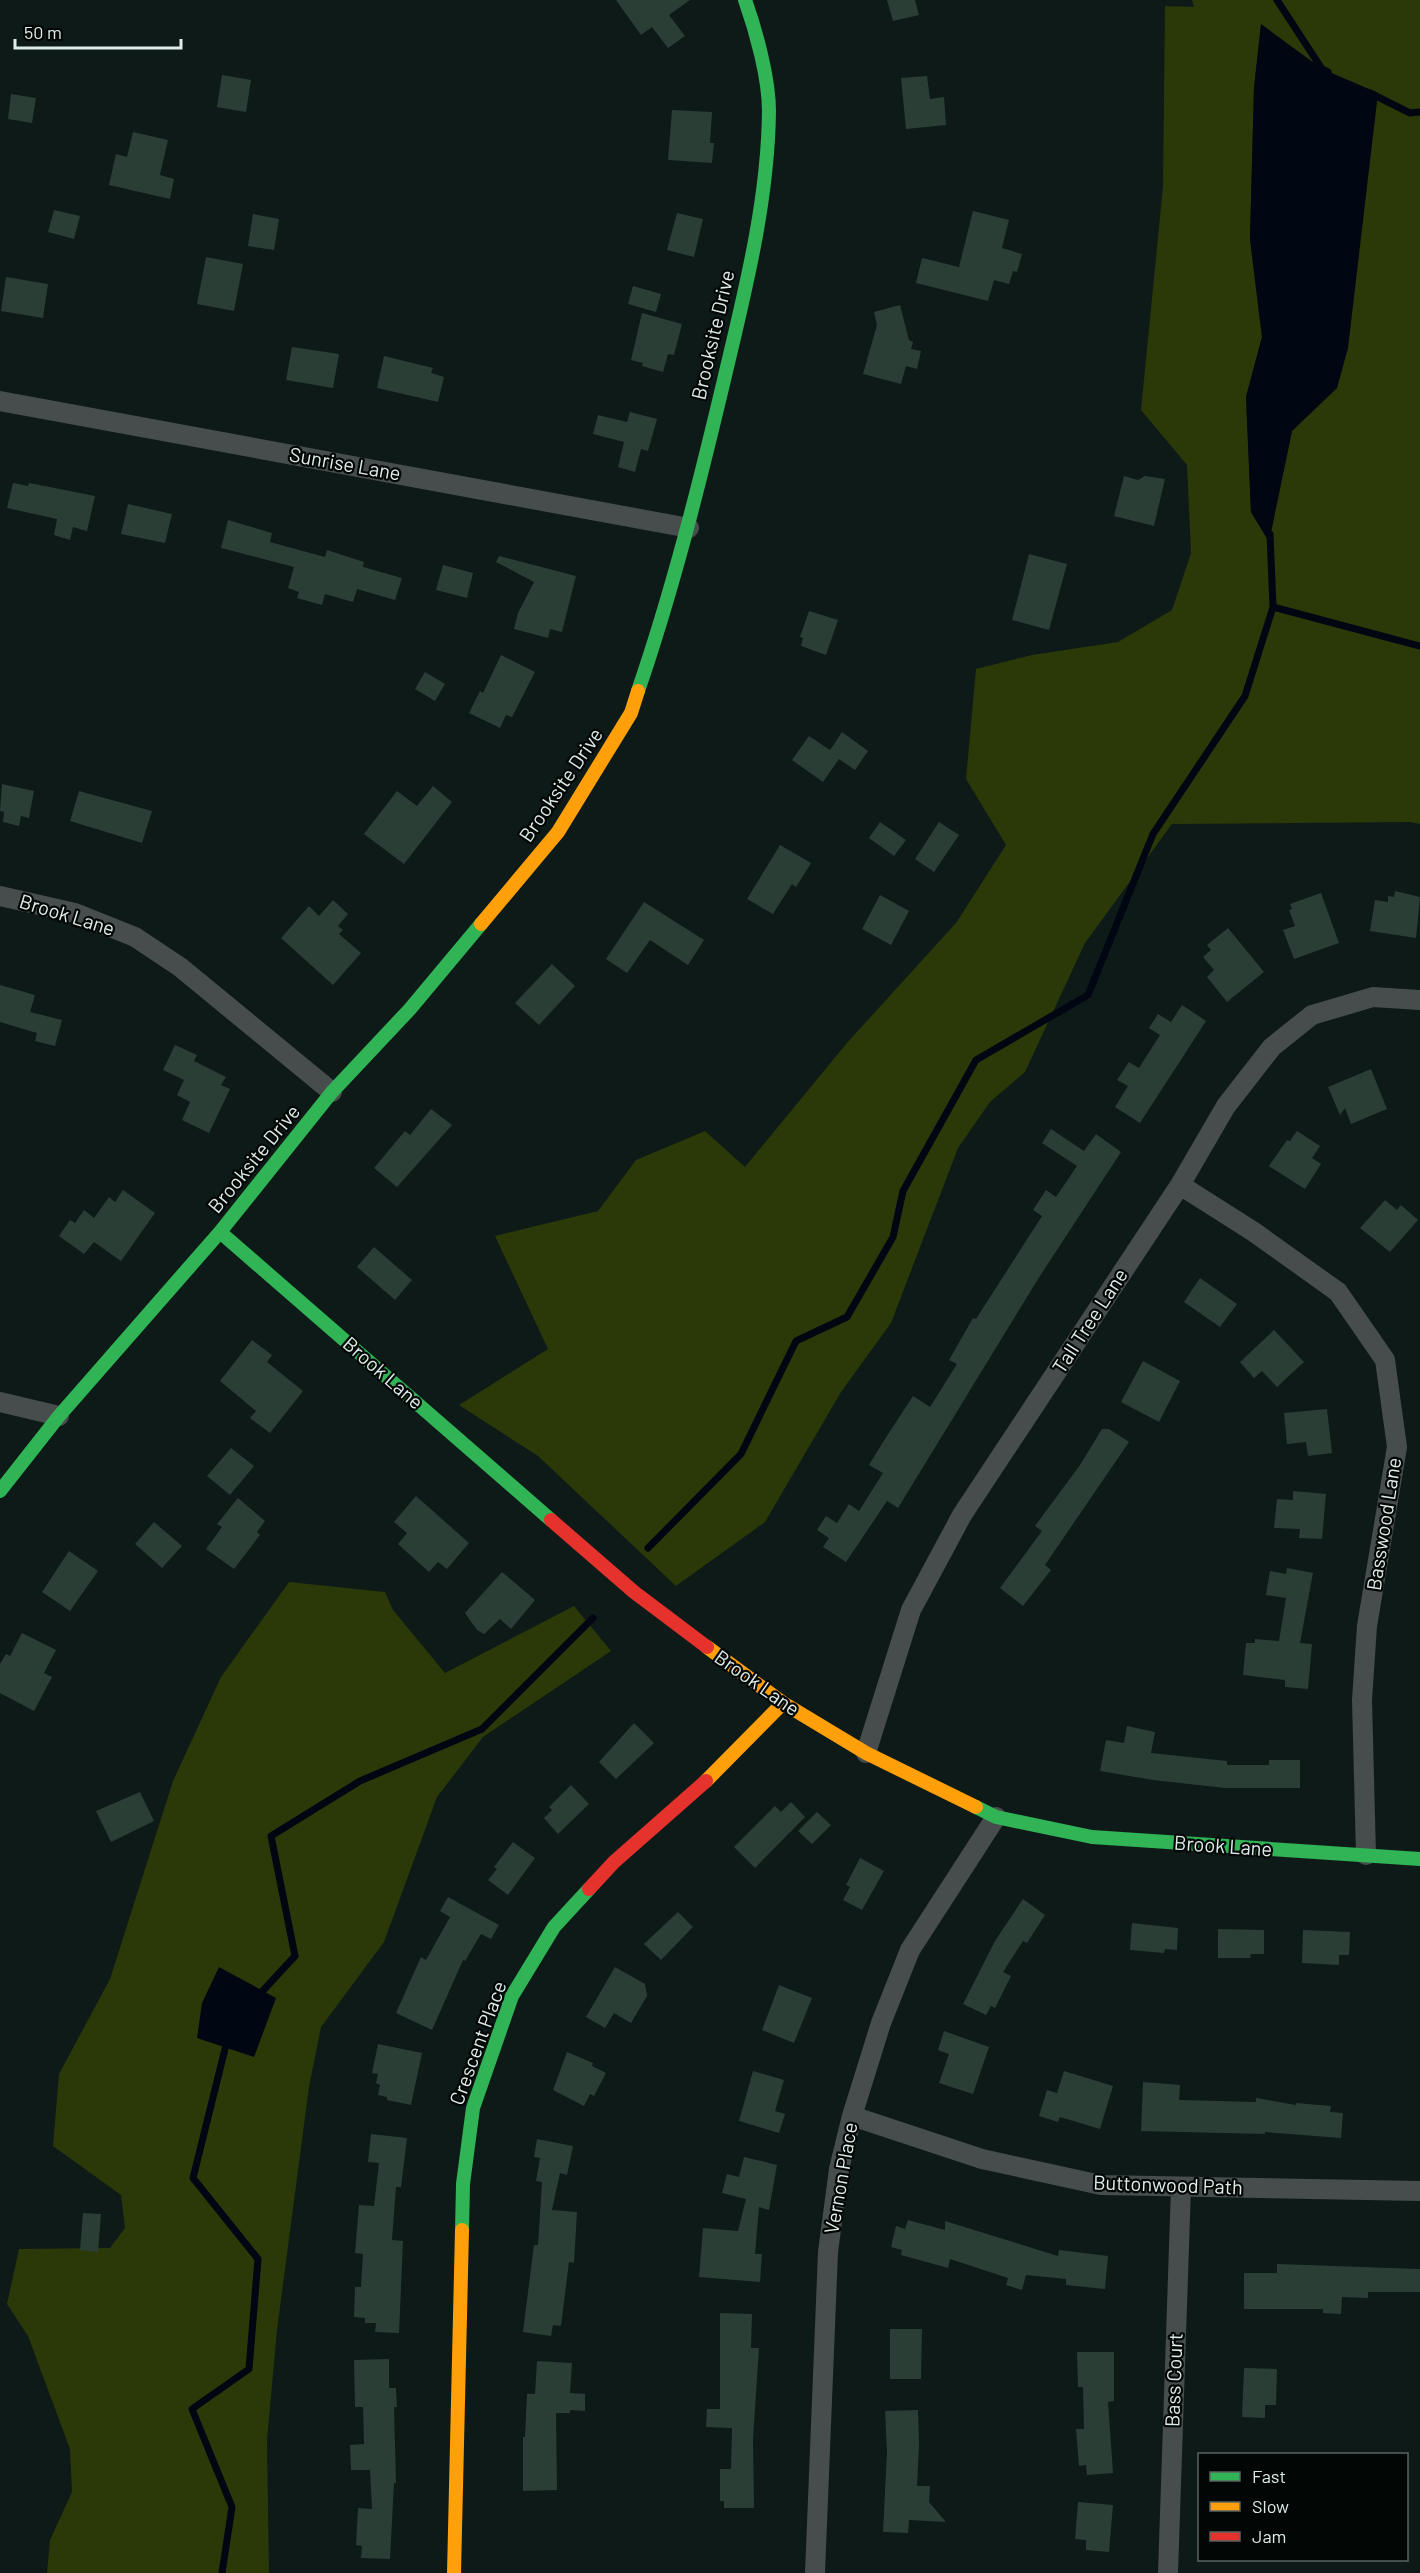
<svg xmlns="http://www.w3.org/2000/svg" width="1420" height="2573" viewBox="0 0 1420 2573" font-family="Barlow,sans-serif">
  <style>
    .green { fill: #2a3907; fill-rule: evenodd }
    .water { fill: #010613 }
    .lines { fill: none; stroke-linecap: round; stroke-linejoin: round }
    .stream { stroke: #010613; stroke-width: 7 }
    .building { fill: #2a3e36 }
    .street { stroke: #474c4d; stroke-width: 20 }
    .fast { stroke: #30b455; stroke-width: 14 }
    .slow { stroke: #ff9f0a; stroke-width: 14 }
    .jam { stroke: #e5322d; stroke-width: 14 }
    .labels { text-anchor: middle; stroke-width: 4.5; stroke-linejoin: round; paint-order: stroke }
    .street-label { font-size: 20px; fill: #dfedea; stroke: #020706 }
  </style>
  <rect width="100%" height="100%" fill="#0d1a18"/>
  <path class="green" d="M1192 0H1420V824L1410 822 1172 824 1085 943 1025 1072 990 1102 958 1148 891 1323 841 1392 765 1522 676 1586 538 1456 459 1405 548 1349 495 1236 598 1211 636 1160 705 1131 745 1167 846 1044 956 923 1006 845 966 779 976 669 1032 655 1118 642 1172 610 1191 553 1187 465 1141 410 1163 186 1165 6 1194 7ZM1261 25 1322 69 1378 93 1337 388 1292 430 1269 541 1251 512 1246 397 1262 337 1250 239 1254 88Z
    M289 1582 385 1592 393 1610 445 1673 574 1606 611 1651 483 1737 437 1797 384 1942 321 2027 309 2087 277 2330 267 2440 269 2573H47L50 2540 72 2492 70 2449 28 2336 7 2304 19 2249 110 2248 125 2228 121 2195 53 2146 59 2074 110 1979 173 1781 221 1677Z"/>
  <path class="water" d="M1261 24 1322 69 1378 93 1348 348 1337 388 1292 431 1269 542 1251 512 1246 397 1262 337 1250 239 1254 88Z
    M219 1967 276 1998 254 2057 197 2038 202 2003Z"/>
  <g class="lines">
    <path class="stream" d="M1277 0 1322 69 1328 72
      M1370 93 1410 113 1420 112
      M1270 534 1273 607 1420 646
      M648 1548 741 1454 796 1341 847 1317 893 1237 903 1191 976 1060 1088 995 1153 834 1245 696 1273 607
      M258 1996 295 1956 271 1836 360 1781 482 1729 593 1618
      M222 2573 232 2507 192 2409 249 2369 258 2259 193 2178 227 2041"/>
  </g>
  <path class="building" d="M616 0H690L669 15 685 36 668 48 652 27 641 35Z
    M887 0H915L919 15 893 21Z
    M222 75 251 80 246 112 217 107Z
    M927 76 930 99 944 97 946 125 906 129 901 78Z
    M11 94 36 98 32 123 8 119Z
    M672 110 712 112 710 143H714L712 163 668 160Z
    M133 132 168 140 160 175 174 179 170 199 109 185 116 154 127 157Z
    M54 210 80 216 74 239 48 232Z
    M973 211 1009 220 1002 248 1022 254 1017 272 1013 271 1009 284 994 280 988 301 916 283 922 258 959 267Z
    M677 213 703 219 694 257 667 250Z
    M253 214 279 219 274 250 248 246Z
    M206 257 243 264 234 311 197 304Z
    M6 277 48 284 43 318 1 311Z
    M633 286 661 294 656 312 628 304Z
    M900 305 909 340 913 342 911 349 921 351 917 369 906 366 901 384 863 374 877 325 874 312Z
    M642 313 682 324 674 355 668 354 663 372 642 366 643 363 631 360Z
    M292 347 339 354 333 388 286 380Z
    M384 356 433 368 431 373 444 377 438 402 377 388Z
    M630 412 657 419 648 451 641 449 635 472 618 467 624 442 593 434 598 415 627 422Z
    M1124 476 1138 480 1145 476 1165 479 1154 526 1114 516Z
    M13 483 28 486 29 483 95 496 87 531 73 527 70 540 54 535 57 519 7 508Z
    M128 504 172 514 165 543 121 534Z
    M228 520 272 533 270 542 325 557 327 550 364 562 363 567 402 578 395 600 357 589 353 602 325 594 322 605 297 598 299 592 288 588 294 567 221 548Z
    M1029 554 1067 564 1049 630 1012 620Z
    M499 556 576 576 562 632 550 629 548 638 514 629 518 613 534 582 496 562Z
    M443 565 473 573 467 598 436 590Z
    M809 611 838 620 826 655 801 646 803 638 800 637Z
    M501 655 535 672 512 717 506 715 500 728 469 713 480 691 483 693Z
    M425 672 445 684 435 701 415 689Z
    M842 732 868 751 855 770 839 759 823 782 792 760 809 736 830 750Z
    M2 784 34 791 29 818 21 816 19 826 3 822 4 812 0 811Z
    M433 786 452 802 404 864 364 834 397 791 417 806Z
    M79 791 152 811 142 843 70 821Z
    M880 822 906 840 894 856 869 838Z
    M939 822 959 835 934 872 915 859Z
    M780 845 811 863 796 887 792 884 773 914 747 899Z
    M1395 891 1420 897 1416 938 1370 931 1375 900 1388 902V896L1394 897Z
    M1321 893 1339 943 1294 959 1283 930 1295 926 1289 910 1292 909 1290 904Z
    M880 895 909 911 891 945 862 929Z
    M333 900 348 914 338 926 343 930 339 934 361 953 333 985 281 938 309 906 319 916Z
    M644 902 704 940 688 965 650 940 627 973 606 959Z
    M1228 928 1264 972 1227 1002 1207 977 1214 970 1203 957 1211 950 1207 945Z
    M552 964 575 986 539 1025 515 1003Z
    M0 985 35 995 30 1012 62 1020 55 1046 35 1041 37 1033 0 1022Z
    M1182 1005 1206 1021 1140 1123 1115 1107 1128 1086 1117 1080 1129 1062 1139 1068 1160 1035 1149 1028 1158 1014 1171 1022Z
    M175 1045 197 1055 194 1061 226 1077 221 1085 230 1089 209 1133 182 1120 190 1102 177 1095 184 1080 163 1070Z
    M1371 1069 1387 1109 1351 1124 1345 1108 1340 1115 1328 1087Z
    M431 1109 452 1125 397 1187 374 1168 405 1131 410 1135Z
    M1051 1129 1084 1151 1096 1134 1121 1152 1038 1279 898 1508 887 1501 846 1562 823 1547 829 1538 817 1530 826 1516 837 1523 849 1504 859 1511 883 1473 869 1465 883 1442 913 1396 930 1407 957 1364 949 1360 973 1318 976 1319 1042 1216 1033 1210 1046 1190 1056 1197 1077 1166 1042 1143Z
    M1297 1131 1320 1146 1312 1158 1321 1164 1305 1189 1269 1166 1287 1140 1290 1141Z
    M123 1190 155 1213 121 1261 94 1242 84 1254 59 1236 70 1220 75 1223 84 1210 94 1218 109 1197 115 1202Z
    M1385 1200 1397 1210 1401 1205 1418 1220 1390 1252 1360 1228Z
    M374 1247 412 1280 395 1300 357 1267Z
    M1200 1278 1237 1304 1220 1327 1184 1302Z
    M1274 1330 1304 1362 1277 1387 1262 1371 1254 1378 1240 1362Z
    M252 1340 272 1355 267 1362 303 1391 270 1433 250 1418 256 1411 220 1381Z
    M1143 1361 1180 1381 1159 1422 1121 1402Z
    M1327 1409 1332 1453 1308 1456 1306 1442 1287 1444 1284 1413Z
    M1102 1429H1109L1129 1442 1045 1565 1051 1570 1023 1606 1000 1588 1042 1531 1035 1526 1080 1465Z
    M231 1448 254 1466 230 1495 207 1476Z
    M1293 1491 1326 1494 1322 1539 1299 1538 1300 1529 1274 1528 1277 1499 1293 1500Z
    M416 1496 469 1543 447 1569 438 1562 429 1572 398 1544 407 1533 394 1522Z
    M238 1498 265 1521 257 1532 260 1535 234 1569 206 1549 222 1527 217 1524Z
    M154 1522 182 1546 162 1568 135 1544Z
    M69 1551 98 1571 70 1611 42 1592Z
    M1287 1568 1313 1573 1300 1643 1312 1644 1308 1689 1285 1687V1680L1243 1675 1246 1643H1255V1639L1279 1641 1286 1598 1266 1595 1270 1571 1286 1574Z
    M502 1572 535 1600 511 1629 500 1619 484 1634 477 1630 465 1613Z
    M22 1633 56 1650 44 1673 52 1677 34 1711 0 1693V1664L6 1654 10 1656Z
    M634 1723 654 1743 616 1779 599 1762Z
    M1127 1726 1155 1732 1151 1753 1227 1761V1765H1269V1760H1300V1788H1225L1153 1780 1100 1771 1106 1740 1124 1743Z
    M571 1785 589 1804 558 1834 544 1818 552 1810 549 1807Z
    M140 1792 154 1821 111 1842 96 1811Z
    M791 1802 805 1817 755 1868 734 1847 775 1806 781 1812Z
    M817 1812 831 1825 812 1844 798 1831Z
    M513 1842 535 1858 508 1895 488 1880 497 1869 494 1867Z
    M860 1858 884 1871 862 1910 843 1900 850 1887 846 1885Z
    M448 1897 499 1925 491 1939 481 1934 465 1961 463 1960 432 2030 396 2013 421 1957 426 1960 450 1917 440 1911Z
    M1023 1899 1045 1915 1027 1943 1023 1941 1003 1972 1011 1976 995 2008 991 2006 986 2015 963 2004 995 1941Z
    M678 1912 693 1927 661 1960 644 1944Z
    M1132 1923 1178 1928 1177 1950 1165 1949 1164 1953 1130 1950Z
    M1218 1929 1264 1930V1954H1251L1250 1958H1218Z
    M1303 1930 1350 1932 1349 1955H1339V1965L1302 1963Z
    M615 1967 645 1984 647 1996 631 2023 614 2013 605 2028 586 2017Z
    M779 1985 812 1998 794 2043 762 2030Z
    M944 2031 989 2047 973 2094 939 2083 949 2054 938 2050Z
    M378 2044 422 2053 411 2105 387 2100V2097L378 2095 380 2085 376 2083 378 2074 372 2073Z
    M567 2052 593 2063 592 2066 606 2073 594 2096 590 2094 584 2106 553 2090Z
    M753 2071 784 2080 775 2111 785 2114 779 2133 739 2121Z
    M1064 2071 1113 2086 1100 2129 1060 2117 1058 2122 1039 2116 1047 2090 1057 2093Z
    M1143 2082 1180 2085 1179 2100 1256 2102V2098L1296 2105V2103L1331 2106 1330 2112 1343 2113 1341 2138 1265 2132V2134L1141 2131Z
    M371 2134 407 2138 401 2187H396L392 2240 403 2241 399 2333 375 2332 376 2323H365V2318L354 2317 355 2287H361L363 2254 355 2253 359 2205 374 2206 379 2163 368 2162Z
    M537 2139 573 2146 567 2175 560 2173 552 2210 577 2212 574 2263 569 2262 561 2326 553 2325 551 2336 523 2332 534 2245H538L542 2182 536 2181 540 2158 534 2157Z
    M744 2157 777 2165 769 2210 759 2207 755 2254H762L760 2282 699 2277 703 2228 738 2231 746 2199 722 2193 727 2174 739 2177Z
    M83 2213 101 2214 98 2252 80 2250Z
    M908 2220 945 2230V2221L1058 2256 1059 2250 1108 2256 1105 2289 1066 2285V2279L1026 2275 1022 2290 1006 2285 1008 2278 950 2259 948 2268 901 2255 902 2250 891 2247 896 2226 905 2229Z
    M1277 2264 1420 2269V2292H1368V2298L1342 2297 1341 2314 1323 2313V2309H1244V2273H1277Z
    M720 2313 752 2314 751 2348H759L753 2439 754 2508H724V2501H720V2469H731L732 2428 706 2427 707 2409H720Z
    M890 2329H922L921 2379H890Z
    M1077 2352H1114V2401L1108 2402 1113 2473 1087 2475 1086 2465 1079 2466 1076 2429H1084L1083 2387H1078Z
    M389 2359V2388H396L397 2407H394L396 2483H394L390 2559 361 2558 362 2546 356 2545 358 2508 372 2509 370 2470H351L350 2445 364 2444 363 2407H355L354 2360Z
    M537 2361 572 2363 570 2393 585 2394V2411L570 2410V2413H556L557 2490 523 2491V2437H525L527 2394H535Z
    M1244 2368 1277 2369 1276 2405H1265V2418L1242 2417Z
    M918 2410 919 2445 917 2486H930L929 2502 946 2522 909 2520 908 2533 883 2532 887 2452 885 2411Z
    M1078 2502 1113 2505 1109 2552 1086 2550V2540L1075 2539Z"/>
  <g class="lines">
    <path class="street" d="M0 401 689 528
      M0 896 75 913 135 937 180 967 332 1092
      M1180 1185 1254 1232 1338 1292 1385 1360 1397 1447 1367 1626 1362 1700 1366 1855
      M0 1402 59 1416
      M866 1753 911 1610 962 1515 1180 1185 1226 1106 1272 1047 1312 1015 1373 997 1420 1000
      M852 2116 982 2159 1101 2185 1420 2191
      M815 2573 828 2252 839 2169 852 2116 881 2023 910 1950 996 1817
      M1168 2573 1181 2187"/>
    <path class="fast" d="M638 691C673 589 699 485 724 380 745 291 768 202 769 111 769 78 756 31 745 0
      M220 1232 551 1520
      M0 1491 59 1416 220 1232 332 1092 410 1009 481 924
      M976 1807 996 1817 1092 1837 1420 1859
      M462 2230 463 2184 473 2108 512 1996 554 1927 589 1889"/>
    <path class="slow" d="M481 924 558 832 631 713 638 691
      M707 1647 783 1703 866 1753 976 1807
      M706 1781 783 1703
      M454 2573 462 2230"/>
    <path class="jam" d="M551 1520 634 1592 707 1647
      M589 1889 614 1862 706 1781"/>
  </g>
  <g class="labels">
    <g class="street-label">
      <text transform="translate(713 335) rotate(-77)" y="7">Brooksite Drive</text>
      <text transform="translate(345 464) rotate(10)" y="7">Sunrise Lane</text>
      <text transform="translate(561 785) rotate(-56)" y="7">Brooksite Drive</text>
      <text transform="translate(67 915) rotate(17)" y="7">Brook Lane</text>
      <text transform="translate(254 1159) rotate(-51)" y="7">Brooksite Drive</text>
      <text transform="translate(1090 1321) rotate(-57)" y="7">Tall Tree Lane</text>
      <text transform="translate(383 1373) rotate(41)" y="7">Brook Lane</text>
      <text transform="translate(1384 1524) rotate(-81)" y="7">Basswood Lane</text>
      <text transform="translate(757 1683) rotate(35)" y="7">Brook Lane</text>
      <text transform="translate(1223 1846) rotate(4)" y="7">Brook Lane</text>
      <text transform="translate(478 2043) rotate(-70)" y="7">Crescent Place</text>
      <text transform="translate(841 2178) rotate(-80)" y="7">Vernon Place</text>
      <text transform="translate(1168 2185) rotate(2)" y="7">Buttonwood Path</text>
      <text transform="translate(1174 2380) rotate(-88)" y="7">Bass Court</text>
    </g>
  </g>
  <rect x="1198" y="2453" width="210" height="108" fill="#020706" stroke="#5a6361" stroke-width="1.5"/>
  <rect x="1210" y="2472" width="30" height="9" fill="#30b455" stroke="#5a6361" stroke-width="1.5"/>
  <text x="1252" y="2483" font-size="18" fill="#dfedea">Fast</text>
  <rect x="1210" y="2502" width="30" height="9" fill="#ff9f0a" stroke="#5a6361" stroke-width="1.5"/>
  <text x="1252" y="2513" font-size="18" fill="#dfedea">Slow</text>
  <rect x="1210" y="2532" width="30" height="9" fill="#e5322d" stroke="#5a6361" stroke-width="1.5"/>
  <text x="1252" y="2543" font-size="18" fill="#dfedea">Jam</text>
  <path d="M15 39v9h166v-9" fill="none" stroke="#dfedea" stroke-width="3"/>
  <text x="24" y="39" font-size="18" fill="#dfedea" stroke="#020706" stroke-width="4.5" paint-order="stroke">50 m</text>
</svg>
